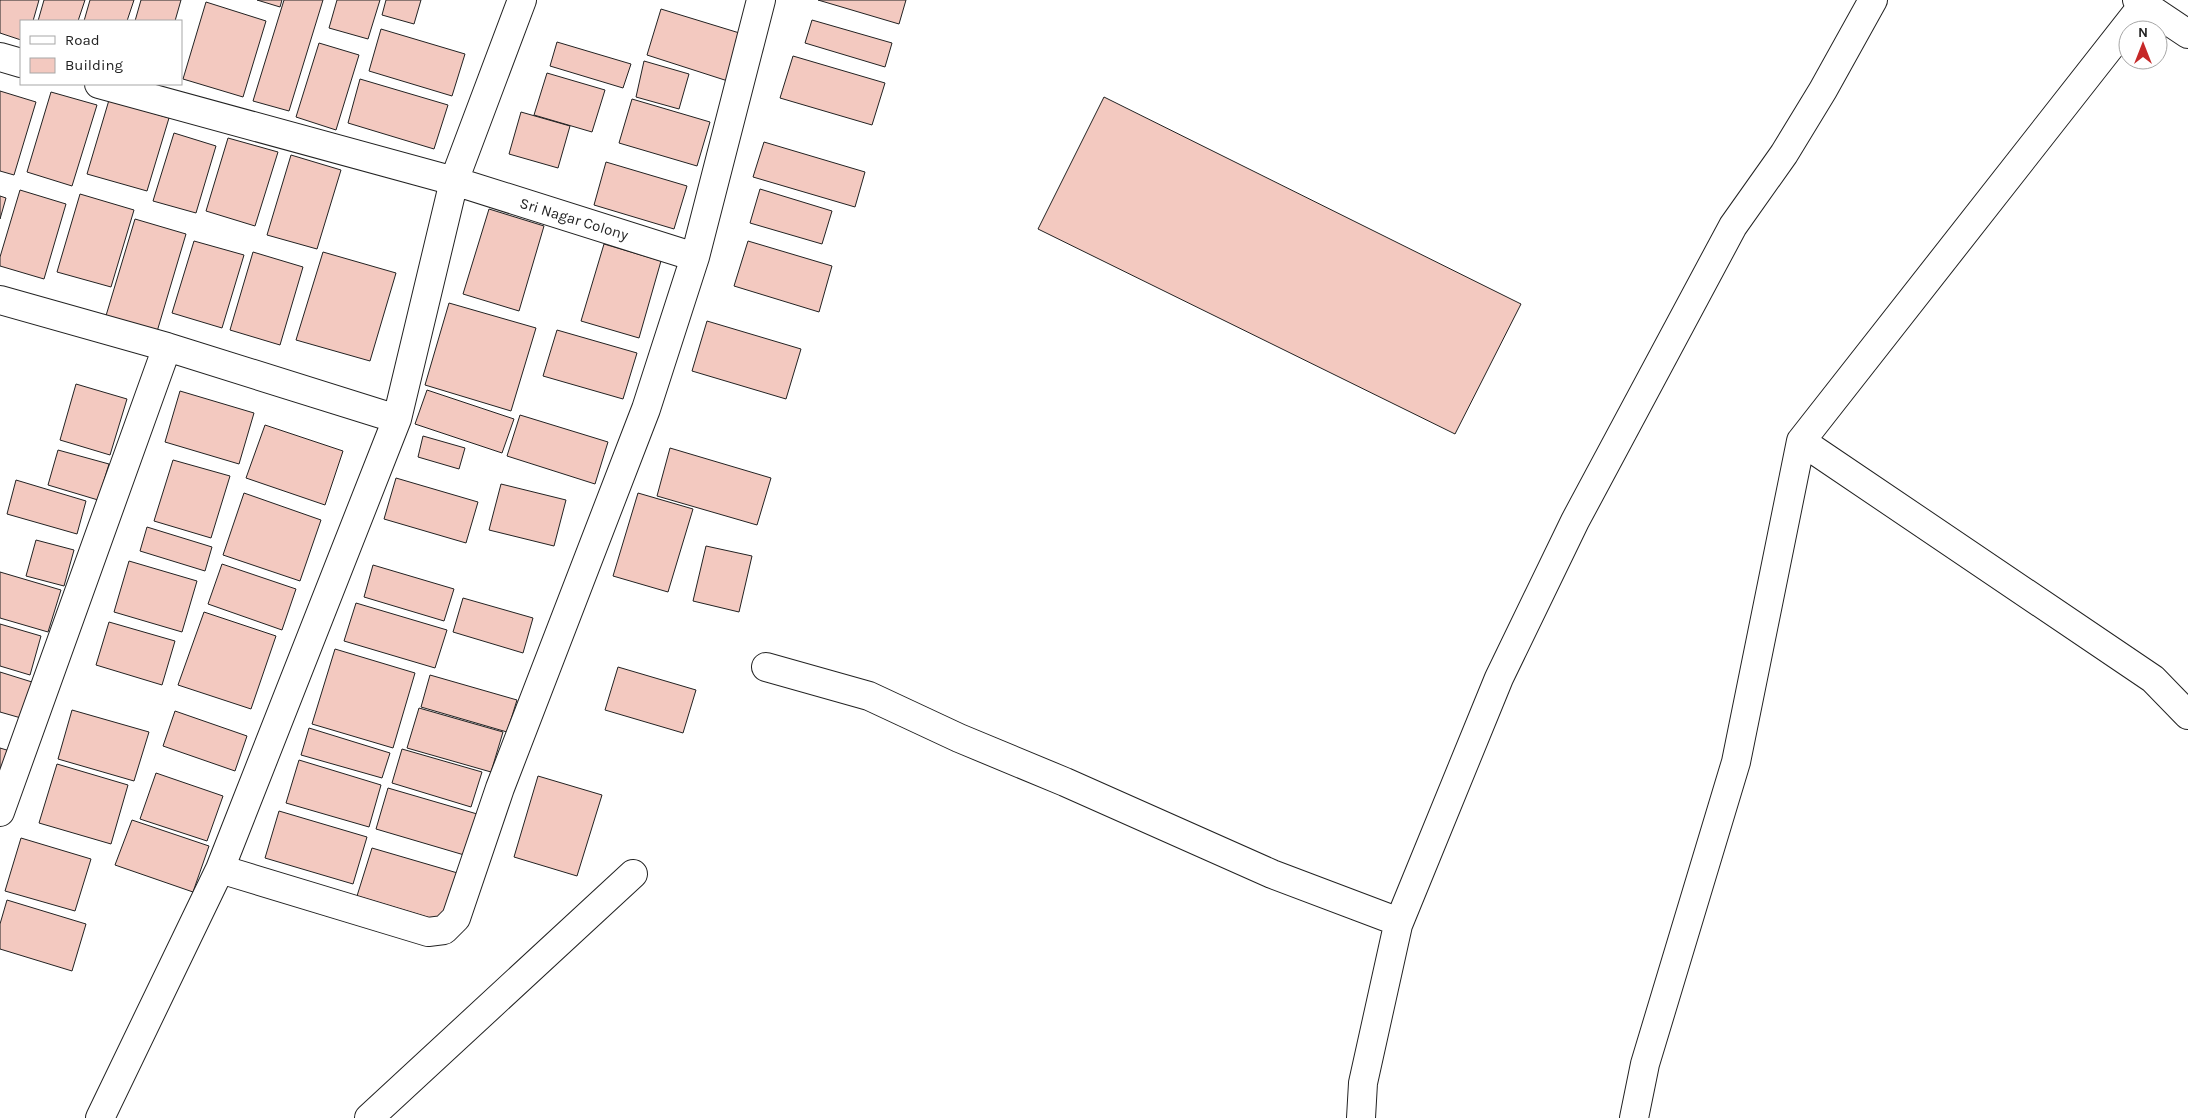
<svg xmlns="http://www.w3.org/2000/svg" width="2188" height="1118" viewBox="0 0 2188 1118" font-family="Karla,sans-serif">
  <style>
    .building { fill: #f3c9c0; stroke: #222 }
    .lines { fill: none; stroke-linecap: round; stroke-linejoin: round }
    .minor-casing { stroke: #222; stroke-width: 30 }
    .minor { stroke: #fff; stroke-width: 28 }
    .labels { text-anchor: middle; stroke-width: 4; stroke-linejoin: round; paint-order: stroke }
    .street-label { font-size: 15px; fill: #222; stroke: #fff }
  </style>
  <rect width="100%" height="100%" fill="#fff"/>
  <path class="building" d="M0 0H39L33 21H21V40L0 33Z
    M44 0H85L78 21H38Z
    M90 0H134L127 21H84Z
    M141 0H181L175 21H135Z
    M257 0H282L280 7Z
    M284 0H323L289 111 253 101Z
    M337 0H380L368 39 329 28Z
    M386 0H421L414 24 382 15Z
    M818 0H906L899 24Z
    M206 2 266 21 243 97 183 79Z
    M661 9 746 35 734 83 647 55Z
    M812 20 892 43 885 67 805 43Z
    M381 29 465 54 452 96 369 71Z
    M557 42 631 64 623 88 550 66Z
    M319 43 359 55 336 130 296 117Z
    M793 56 885 83 872 125 780 98Z
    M644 61 689 74 679 109 636 97Z
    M547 73 605 90 592 132 534 115Z
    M360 79 448 105 434 149 348 123Z
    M0 91 36 102 14 175 0 171Z
    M51 92 97 105 72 186 27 172Z
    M1104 97 1521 304 1455 434 1038 229Z
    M632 99 710 122 697 166 619 143Z
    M109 100 169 118 147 191 87 174Z
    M521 112 570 126 558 168 509 154Z
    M174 133 216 146 196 213 153 201Z
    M228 138 278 152 255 226 206 211Z
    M764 142 865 172 855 207 753 177Z
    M291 155 341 170 317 249 267 235Z
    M606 162 687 186 674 229 594 205Z
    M760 189 832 211 822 244 750 223Z
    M20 190 66 204 44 279 0 266V257Z
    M80 194 134 210 111 287 57 272Z
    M0 196 6 198 0 219Z
    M489 209 544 226 519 311 463 294Z
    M135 219 186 234 156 335 105 319Z
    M194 241 244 255 222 328 172 313Z
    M748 241 832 266 819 312 734 286Z
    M604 244 661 261 639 338 581 321Z
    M253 252 303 267 280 345 230 330Z
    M323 252 396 273 370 361 296 340Z
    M449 303 536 328 511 411 425 385Z
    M707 321 801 349 786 399 692 371Z
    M557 330 637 353 623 399 543 376Z
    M76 384 127 399 110 455 60 440Z
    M427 390 514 419 502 453 415 424Z
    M180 391 254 413 239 464 165 442Z
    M520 415 608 442 595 484 507 456Z
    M265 425 343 451 325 505 246 478Z
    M423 436 465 448 459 469 418 457Z
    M670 448 771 478 757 525 657 496Z
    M58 450 109 464 98 500 48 485Z
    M173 460 230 476 211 538 154 521Z
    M396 478 478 502 466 543 384 519Z
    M16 480 86 501 77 534 7 514Z
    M501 484 566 500 554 546 489 530Z
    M244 493 321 520 300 581 223 555Z
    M638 493 693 509 668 592 613 576Z
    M147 527 212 547 205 571 140 551Z
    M36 540 74 550 64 586 26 576Z
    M706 546 752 556 739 612 693 601Z
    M129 561 197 581 182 632 114 612Z
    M222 564 296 589 282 630 208 604Z
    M373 565 454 589 444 621 364 597Z
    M0 572 61 590 48 632 0 618Z
    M463 598 533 618 523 653 453 632Z
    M356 603 447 630 435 668 344 641Z
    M204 612 276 636 251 709 178 685Z
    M109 622 175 641 162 685 96 665Z
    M0 624 41 636 30 675 0 666Z
    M335 649 415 673 393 748 312 724Z
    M618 667 696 690 683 733 605 710Z
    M0 672 32 682 21 718 0 712Z
    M430 675 517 700 507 732 421 707Z
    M419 708 503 732 491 772 407 748Z
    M72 710 149 732 134 781 58 759Z
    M175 711 247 736 235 771 163 746Z
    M309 728 390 753 382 778 301 755Z
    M0 748 10 751 0 788Z
    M402 749 482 772 471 807 392 783Z
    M299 760 381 785 369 827 286 803Z
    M57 764 128 785 111 844 39 823Z
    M156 773 223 796 207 841 140 819Z
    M538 776 602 795 577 876 514 857Z
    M388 788 484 816 471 857 376 829Z
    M279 811 367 837 353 884 265 858Z
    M132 820 209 846 193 892 115 865Z
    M21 838 91 859 75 911 5 891Z
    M372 848 461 874 447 923 357 896Z
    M7 900 86 924 72 971 0 949V924Z"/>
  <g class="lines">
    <g class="minor-casing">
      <path id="minor" d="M2137 0 2188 34
        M2143 5 1801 441 2153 679 2188 715
        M0 57 21 63
        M99 84 454 181 695 257
        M0 300 167 347 397 419
        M766 667 869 696 959 738 1065 782 1272 874 1399 922
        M0 812 167 347
        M220 869 428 932 444 930 456 918 500 788 646 409 695 257 761 0
        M100 1118 220 869 397 419 454 181 522 0
        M369 1118 633 874
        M1361 1118 1363 1083 1398 925 1499 678 1575 521 1733 226 1784 154 1823 90 1873 0
        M1634 1118 1645 1064 1736 762 1801 441"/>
    </g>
    <use href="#minor" class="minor"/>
  </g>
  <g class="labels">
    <g class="street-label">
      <text transform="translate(574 219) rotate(17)" y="5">Sri Nagar Colony</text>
    </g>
  </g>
  <rect x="20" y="20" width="162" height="65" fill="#ffffff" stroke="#a7a7a7"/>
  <rect x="30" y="36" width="25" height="8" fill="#ffffff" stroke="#a7a7a7"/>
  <text x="65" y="45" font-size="15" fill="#222222">Road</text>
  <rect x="30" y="58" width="25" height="15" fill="#f3c9c0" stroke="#a7a7a7"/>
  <text x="65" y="70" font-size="15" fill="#222222">Building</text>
  <g transform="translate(2143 45)"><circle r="24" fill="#ffffff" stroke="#a7a7a7"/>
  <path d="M0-4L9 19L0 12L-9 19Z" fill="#c62828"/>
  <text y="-8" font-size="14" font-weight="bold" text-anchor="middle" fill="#222222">N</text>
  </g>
</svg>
